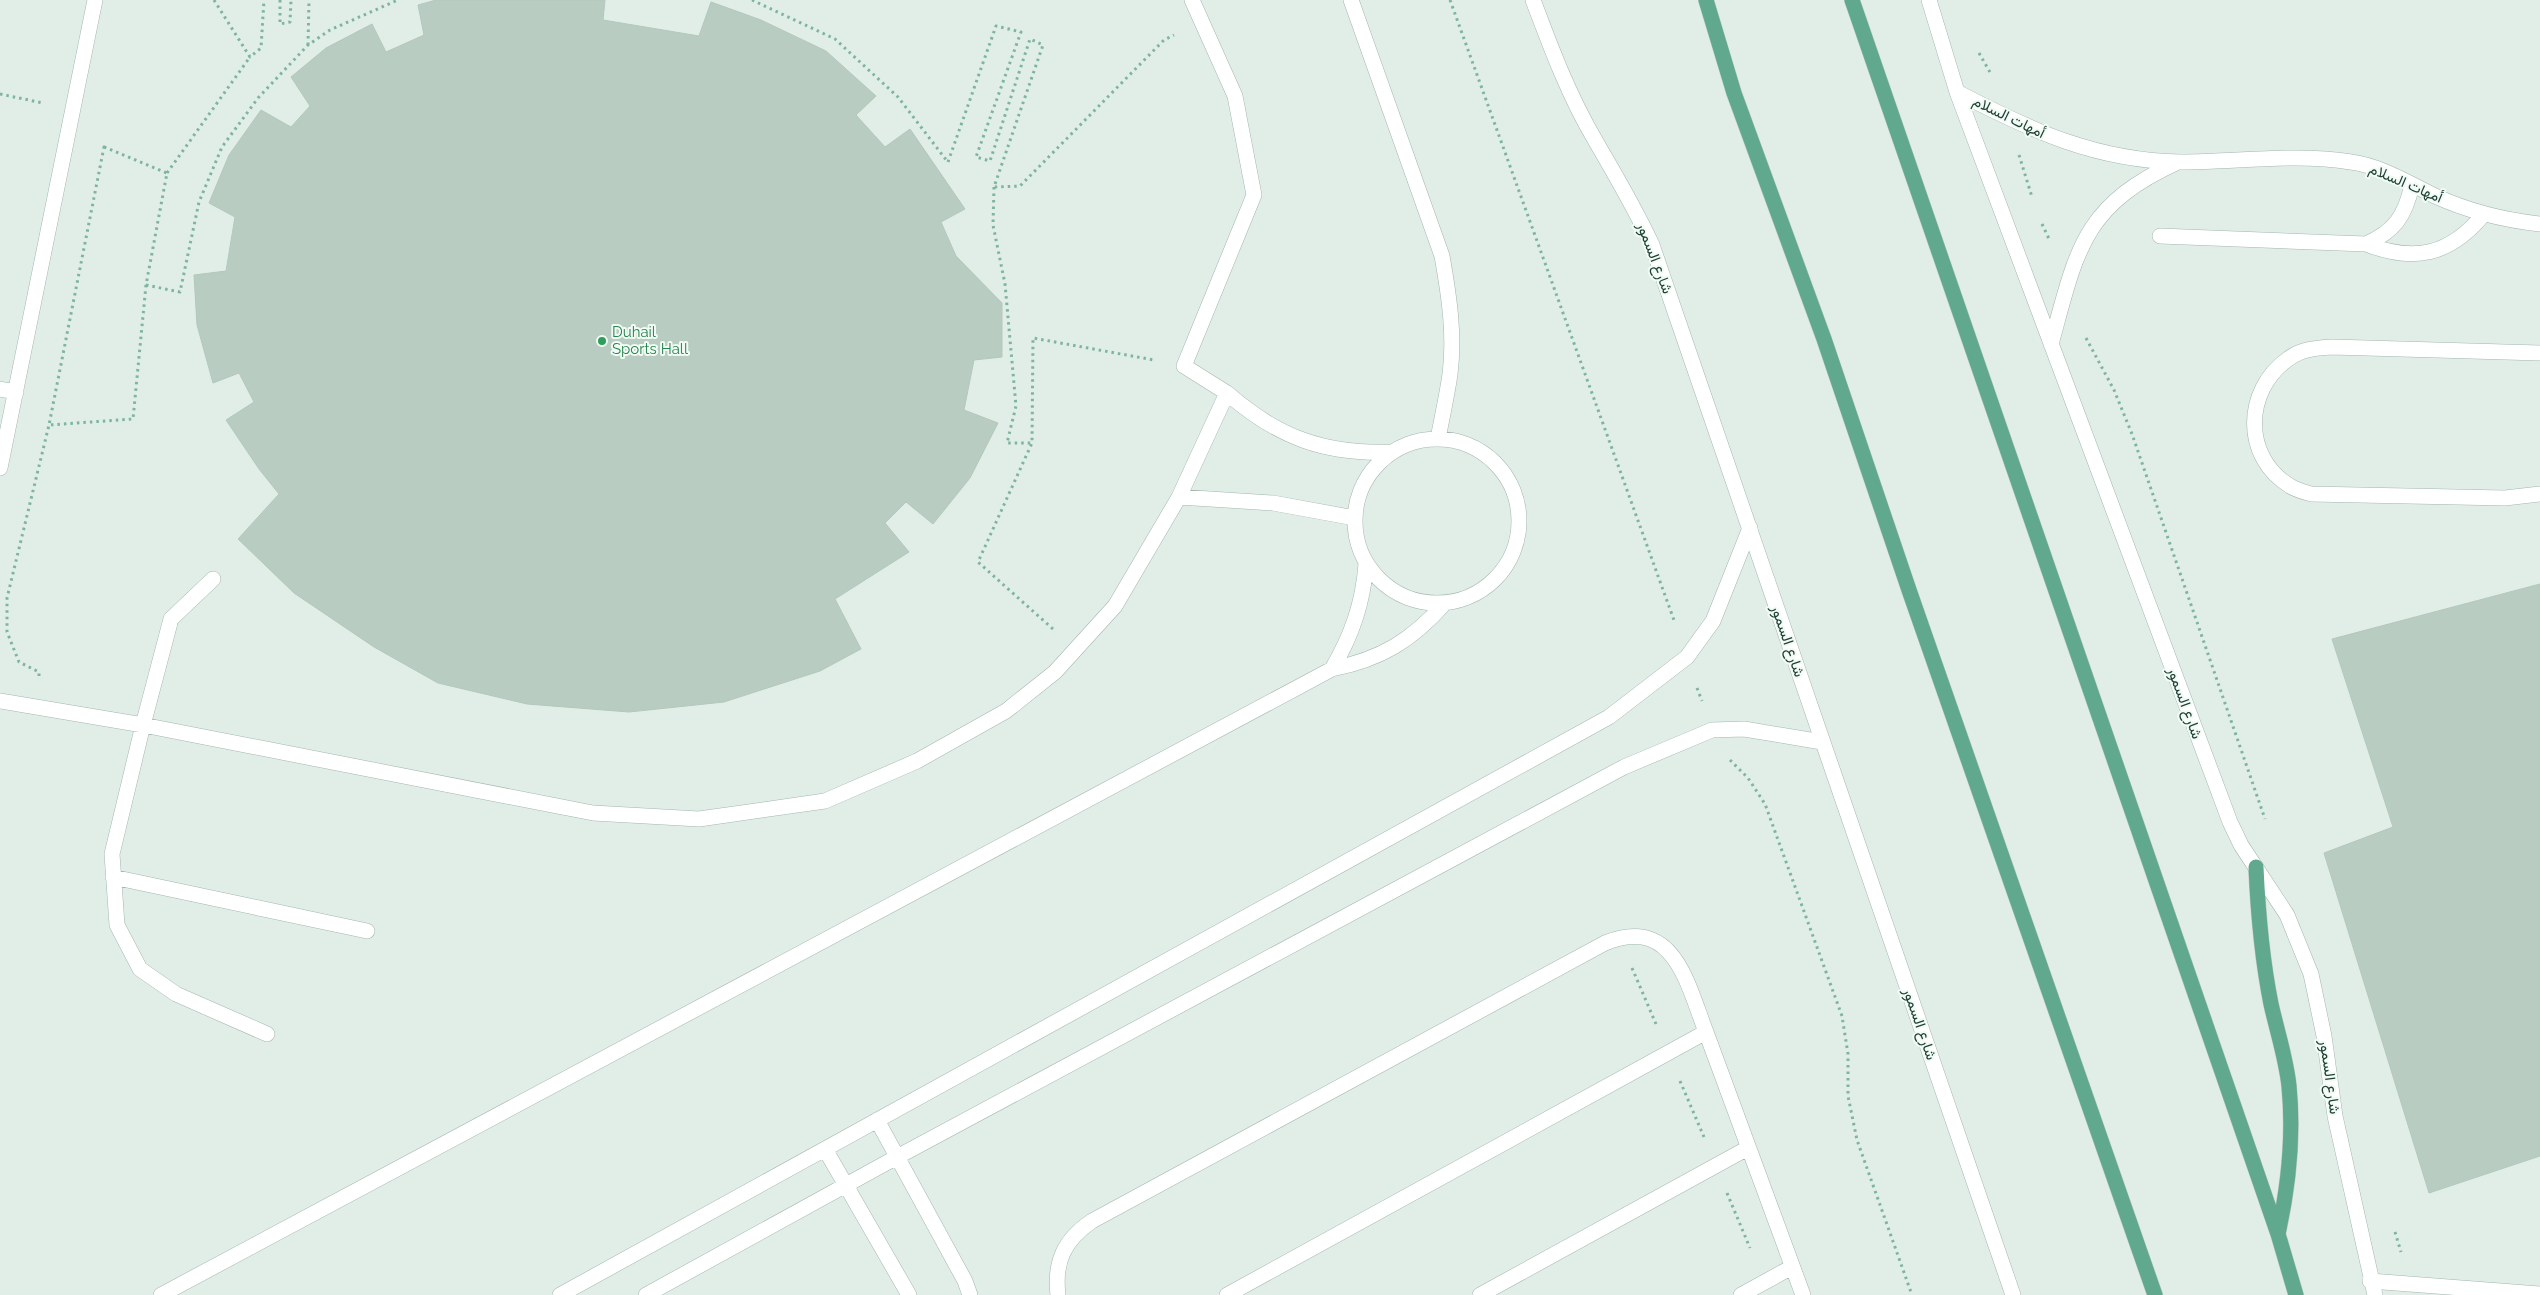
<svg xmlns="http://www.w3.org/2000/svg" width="2540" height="1295" viewBox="0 0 2540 1295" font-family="Raleway,Vazirmatn,sans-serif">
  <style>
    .building { fill: #b9ccc2; stroke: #b3c8bd }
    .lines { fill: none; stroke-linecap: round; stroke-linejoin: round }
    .service-casing { stroke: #a3b7ae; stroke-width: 16 }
    .minor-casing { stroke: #a3b7ae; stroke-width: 16 }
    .primary-casing { stroke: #c0cac6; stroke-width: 16 }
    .path { stroke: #7eb59e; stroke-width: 3; stroke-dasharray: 2.5 4; stroke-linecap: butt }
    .service { stroke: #fff; stroke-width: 15 }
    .minor { stroke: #fff; stroke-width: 15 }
    .primary { stroke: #60a98e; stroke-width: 15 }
    .leisure-dot { fill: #2e9e5b; stroke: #f2faf5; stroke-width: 2 }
    .labels { text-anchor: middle; stroke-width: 4; stroke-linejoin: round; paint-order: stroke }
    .street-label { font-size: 15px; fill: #1f4134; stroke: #f2faf5 }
    .leisure-label { font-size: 15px; fill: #27864d; stroke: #f2faf5; text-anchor: start }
  </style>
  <rect width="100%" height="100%" fill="#e1eee7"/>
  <path class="building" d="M436 0H605L603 20 699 36 711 2 761 20 826 51 876 96 856 115 885 147 910 129 965 209 941 222 956 256 1002 303V357L974 360 964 410 998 423 970 478 933 524 906 502 885 523 909 552 835 599 861 649 820 671 724 702 629 712 527 704 438 683 374 647 294 593 238 539 279 494 259 469 226 420 254 402 239 373 213 383 197 325 194 275 226 271 235 217 209 203 229 155 261 110 291 127 310 106 291 77 326 48 372 24 386 52 424 35 418 5Z
    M2540 584V1156L2429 1193 2324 853 2393 827 2332 639Z"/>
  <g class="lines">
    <g class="service-casing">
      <path id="service" d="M1351 0 1442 256C1449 295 1455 335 1450 374 1447 396 1442 417 1438 439
        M2160 236 2366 244C2415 263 2450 255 2484 214
        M2366 244C2395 231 2405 216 2412 185
        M2540 353 2332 347C2316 348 2301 349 2288 359 2244 390 2242 457 2290 486 2296 490 2304 492 2311 494L2505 498 2540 494
        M0 389 16 392
        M1227 393C1277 437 1325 455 1393 452
        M1355 521a82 82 0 1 1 164 0a82 82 0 1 1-164 0Z
        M0 468 95 0
        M1179 497 1273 503 1355 518
        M213 579 171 619 143 725 112 854 117 925 140 969 176 994 267 1034
        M1332 669C1352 635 1363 603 1366 564
        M0 701 143 725 593 813 699 819 825 801 917 761 1006 711 1055 672 1115 606 1179 497 1227 393 1184 366 1254 195 1235 96 1192 0
        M113 877 367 931
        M1706 1032 1803 1295
        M877 1120 965 1281 970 1295
        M825 1149 909 1295
        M2370 1281 2540 1294
        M161 1295 1332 669C1382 659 1412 640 1445 603
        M560 1295 1609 717 1687 657 1713 621 1750 528
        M646 1295 897 1157 1624 767 1712 730 1744 729 1822 742
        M1058 1295C1054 1262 1064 1240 1092 1221L1605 943C1674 915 1687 983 1706 1032L1227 1295
        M1480 1295 1748 1148
        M1741 1295 1792 1267"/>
    </g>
    <g class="minor-casing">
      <path id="minor" d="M1533 0C1551 48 1569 96 1595 140 1615 175 1635 208 1652 245L2013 1295
        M1929 0 1957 92 2230 822 2241 845 2287 915 2311 974 2324 1036 2335 1116 2375 1295
        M1957 92C2030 130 2096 161 2181 162 2237 162 2296 153 2351 162 2381 166 2408 183 2435 196 2468 211 2503 220 2540 224
        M2051 344C2077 250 2082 206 2178 162"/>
    </g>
    <g class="primary-casing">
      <path id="primary" d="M1706 0 1734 93 1824 339 1909 590 2155 1295
        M1852 0 2278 1234 2296 1295
        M2256 867C2258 913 2262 959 2271 1004 2277 1031 2286 1058 2289 1086 2294 1137 2289 1184 2278 1234"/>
    </g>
    <path class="path" d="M214 0 250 57 261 48 264 0
      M280 0V24L290 22 291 0
      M752 0 835 39 898 97 947 161
      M1450 0 1675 623
      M308 45 309 0
      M1979 53 1991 74
      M0 94 43 103
      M104 147 167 173 146 285 133 419 49 425Z
      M2019 155 2032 197
      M948 162 996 26 1021 32 976 157 990 161 1030 39 1043 45 994 187 1020 186 1164 40 1174 35
      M167 173 250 57
      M994 187 993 225 1005 284 1016 406 1007 443H1032
      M2042 224 2050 241
      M146 285 180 292 199 202 222 147 258 98 308 45 330 30 398 0
      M2086 338 2114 390 2132 434 2265 819
      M1053 629 978 562 1032 443 1033 338 1154 360
      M39 676V672L19 662 7 632V598L49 425
      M1697 688 1702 701
      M1730 760 1748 778 1765 804 1842 1016 1848 1054V1096L1857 1140 1912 1295
      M1632 968 1656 1024
      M1680 1081 1704 1137
      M1727 1193 1750 1248
      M2395 1232 2401 1252"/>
    <use href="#service" class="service"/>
    <use href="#minor" class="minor"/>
    <use href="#primary" class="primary"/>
  </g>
  <circle class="leisure-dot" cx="602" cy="341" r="5"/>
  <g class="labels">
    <g class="street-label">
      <text transform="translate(2009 117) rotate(26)" y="5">أمهات السلام</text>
      <text transform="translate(2406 183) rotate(23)" y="5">أمهات السلام</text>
      <text transform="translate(1655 258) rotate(69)" y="5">شارع السمور</text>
      <text transform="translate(1788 641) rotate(71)" y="5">شارع السمور</text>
      <text transform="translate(2185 703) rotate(70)" y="5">شارع السمور</text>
      <text transform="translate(1920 1024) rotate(71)" y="5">شارع السمور</text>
      <text transform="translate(2330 1077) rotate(82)" y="5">شارع السمور</text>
    </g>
    <g class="leisure-label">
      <text x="612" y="337">Duhail<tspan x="612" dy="17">Sports Hall</tspan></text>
    </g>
  </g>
</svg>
